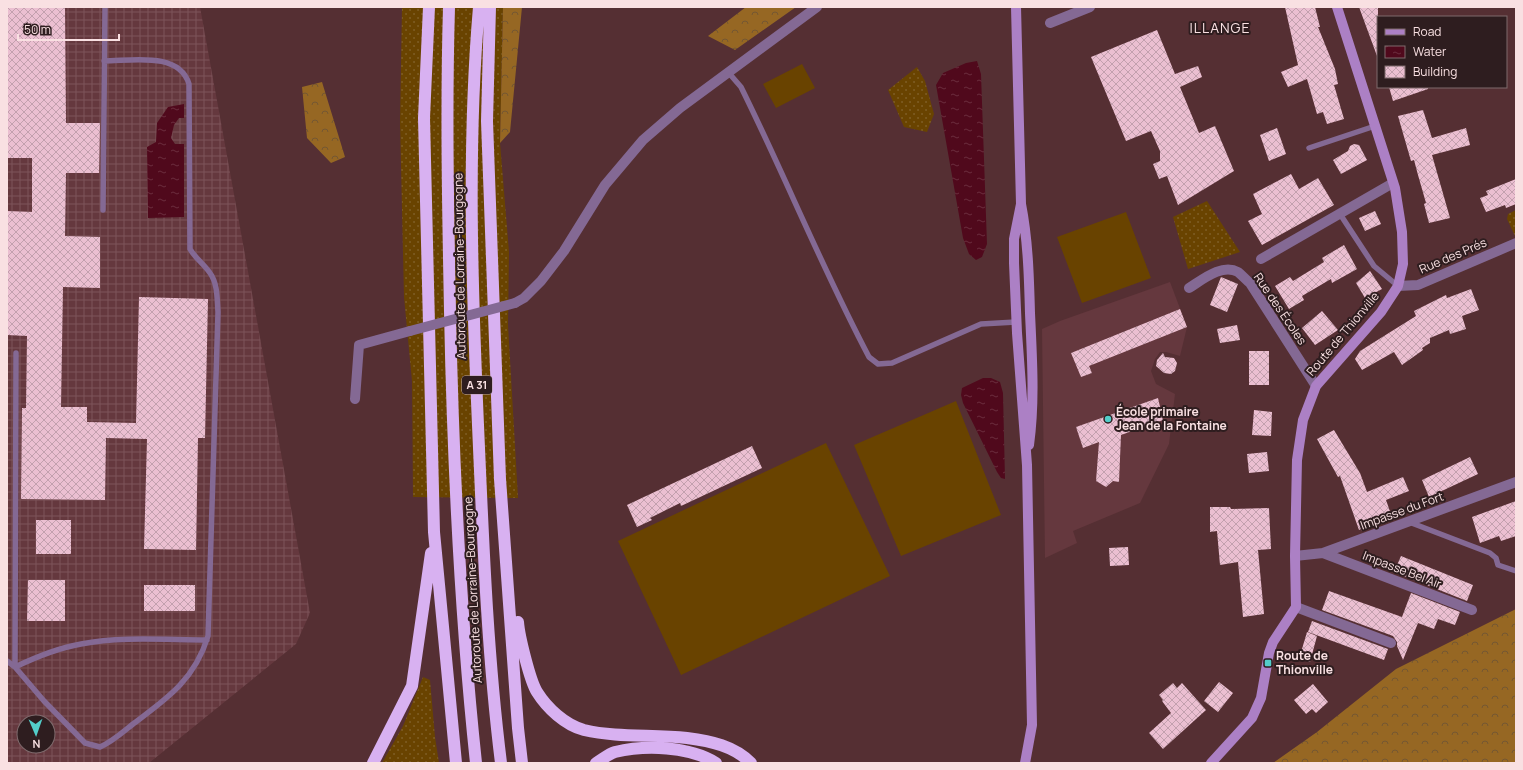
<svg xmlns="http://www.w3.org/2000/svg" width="1523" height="770" viewBox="0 0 1523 770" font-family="Manrope,sans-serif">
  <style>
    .built { fill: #65383e }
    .industrial { fill: url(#industrial-grid); fill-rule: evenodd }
    .grass { fill: url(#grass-dots) }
    .forest { fill: url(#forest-crowns) }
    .pitch { fill: #694300 }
    .water { fill: url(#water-ripples) }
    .building { fill: url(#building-cross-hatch) }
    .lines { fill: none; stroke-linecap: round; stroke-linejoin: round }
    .lane { stroke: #846994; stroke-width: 5.5 }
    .street { stroke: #846994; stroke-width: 10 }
    .secondary { stroke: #ac80c5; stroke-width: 10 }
    .highway { stroke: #d8b1f1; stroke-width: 12 }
    .street-bridge { stroke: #846994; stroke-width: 10 }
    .poi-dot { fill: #53cdc9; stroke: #2e1d1f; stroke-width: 1.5 }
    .labels { text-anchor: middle; stroke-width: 4; stroke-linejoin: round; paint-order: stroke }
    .shield { fill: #2e1d1f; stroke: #bca6a8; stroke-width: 1 }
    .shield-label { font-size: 11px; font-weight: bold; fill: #f9e0e2 }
    .street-label { font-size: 12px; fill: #f9e0e2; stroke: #2e1d1f }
    .poi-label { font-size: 12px; font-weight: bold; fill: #f9e0e2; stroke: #2e1d1f; text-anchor: start }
    .quarter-label { font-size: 14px; letter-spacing: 1px; fill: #f9e0e2; stroke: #2e1d1f }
  </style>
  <defs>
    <pattern id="industrial-grid" width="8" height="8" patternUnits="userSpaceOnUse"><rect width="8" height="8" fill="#65383e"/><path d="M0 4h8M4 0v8" fill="none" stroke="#7c545a"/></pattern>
    <pattern id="grass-dots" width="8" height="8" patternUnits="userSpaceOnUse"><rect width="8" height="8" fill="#694300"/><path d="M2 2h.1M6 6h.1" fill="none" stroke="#7f5e25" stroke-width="1.8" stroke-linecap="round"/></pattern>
    <pattern id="forest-crowns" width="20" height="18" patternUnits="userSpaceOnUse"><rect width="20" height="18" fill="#966723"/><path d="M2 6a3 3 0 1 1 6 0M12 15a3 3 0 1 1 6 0" fill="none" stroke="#745732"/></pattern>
    <pattern id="water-ripples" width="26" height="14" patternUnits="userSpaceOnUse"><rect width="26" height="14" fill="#50091c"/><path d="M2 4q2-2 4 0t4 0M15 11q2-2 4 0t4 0" fill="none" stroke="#6a2d3d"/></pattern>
    <pattern id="building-cross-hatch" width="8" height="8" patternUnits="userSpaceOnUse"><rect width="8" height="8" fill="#ebbfd1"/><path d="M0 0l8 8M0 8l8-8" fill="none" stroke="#c3a0ae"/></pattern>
  </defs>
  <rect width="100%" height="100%" fill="#552f33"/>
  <path class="built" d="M1170 282 1187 327 1180 356 1166 352H1160L1155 359 1151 371 1156 384 1175 394 1169 444 1140 503 1073 531 1077 543 1045 558 1042 329 1060 321Z"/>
  <path class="industrial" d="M7 7H200L310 613 296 644 149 763H7ZM24 722H48V746H24Z"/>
  <path class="grass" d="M402 7H503L500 143 509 252 508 325 518 498 413 497 412 381 404 297 400 122Z
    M917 67 925 81 934 114 927 132 904 127 888 90Z
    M1207 201 1240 252 1188 269 1173 217Z
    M1516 210V236H1515L1507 219 1508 214Z
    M423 677 430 680 435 737 439 763H382L403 726Z"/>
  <path class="forest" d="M503 7H522L510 132 500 143Z
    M746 7H796L735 50 708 36Z
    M322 82 345 157 331 163 307 138 302 87Z
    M1516 609V763H1273L1317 732 1396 669Z"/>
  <path class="pitch" d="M802 64 815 88 776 108 763 84Z
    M1126 212 1151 278 1082 303 1057 237Z
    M956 401 1001 515 901 556 854 445Z
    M826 443 890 576 681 675 618 541Z"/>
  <path class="water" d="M977 61 981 74 987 244 982 257 976 260 969 254 963 238 936 85 943 73 966 63Z
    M184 104V118H179L174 125 171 138 175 144H184V217L148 218 147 147 156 142 157 123 168 107Z
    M983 378H991L1000 382 1003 393 1005 479 1001 478 997 472 963 403 961 395 962 388Z"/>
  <path class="building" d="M7 7H65L66 123H100L99 173H66L65 236 100 237V288L63 287 61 407H87V422L136 423 139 297 208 299 205 438H198L196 550 144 549 147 439 106 438 105 500 21 499 22 408H26L27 336 7 335V211L32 212V158H7Z
    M1285 7H1315L1320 27H1318L1335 69 1338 84 1334 85 1344 119 1327 124 1323 112 1317 114 1307 79 1288 87 1281 72 1298 65Z
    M1359 7H1378V56H1377Z
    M1157 30 1175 74 1198 66 1202 77 1180 87 1199 133 1215 126 1234 171 1178 205 1167 176 1159 179 1153 164 1160 161V151L1151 131 1126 141 1091 57Z
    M1389 87H1428V89L1393 101Z
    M1423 110 1432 138 1466 128 1470 145 1432 155 1450 218 1429 223 1424 204 1426 203 1418 175 1414 160 1411 161 1398 116Z
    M1277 128 1286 154 1269 161 1260 135Z
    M1354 144 1359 145 1367 160 1341 174 1333 160 1348 151 1350 146Z
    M1291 174 1299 189 1318 178 1334 205 1262 245 1248 221 1262 214 1253 194Z
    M1516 179V204L1506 208 1505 205 1486 212 1480 198 1488 195 1486 191Z
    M1375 211 1381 224 1365 231 1359 218Z
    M1344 245 1357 269 1332 283 1331 279 1302 296 1304 300 1289 309 1275 286 1290 277 1293 281 1324 262 1322 258Z
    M1370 271 1382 289 1365 298 1356 283Z
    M1221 277 1238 284 1227 312 1210 305Z
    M1471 289 1479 310 1462 316 1466 329 1450 334 1449 330 1430 338V343L1422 348 1423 350 1402 365 1394 352 1362 370 1355 359 1360 351 1416 316 1414 311 1446 295 1447 298Z
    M1180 309 1187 327 1089 366 1092 373 1081 377 1071 353Z
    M1322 311 1338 330 1315 345 1302 328Z
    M1237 325 1240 340 1220 343 1217 329Z
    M1249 351H1269V385H1249Z
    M1163 353 1165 357 1174 358 1177 363 1175 371 1171 374 1164 373 1156 366 1157 360Z
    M1158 398 1163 420 1121 435 1119 482 1113 481 1106 487 1096 481 1099 442 1083 448 1076 427Z
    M1254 410 1272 412 1271 436 1252 435Z
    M1334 430 1360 473 1367 492 1403 477 1409 491 1386 500 1392 517 1386 519 1387 521 1362 531 1361 529 1359 530 1340 476 1338 477 1317 439Z
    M752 446 762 468 681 506 680 503 650 518 652 520 637 527 627 505Z
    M1267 452 1269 471 1249 473 1247 454Z
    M1470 457 1478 474 1429 497 1422 480Z
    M1516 501V536L1501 541 1499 536 1480 543 1472 517Z
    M1210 507H1230L1231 509 1269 508 1271 549 1258 550 1264 614 1243 617 1238 562 1220 565 1217 531 1210 532Z
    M36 520H71V554H36Z
    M1128 547 1129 565 1110 566 1109 548Z
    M1401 556 1473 585 1467 601 1394 572Z
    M28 580H65V621H27Z
    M144 585H195V611H144Z
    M1329 591 1402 617 1411 593 1460 612 1455 625 1438 619 1434 629 1418 623 1403 660 1397 646V642L1393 636 1322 610Z
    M1312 621 1388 649 1384 660 1308 632Z
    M1307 632 1317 636 1310 662 1299 659Z
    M1219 682 1233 693 1218 712 1204 701Z
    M1173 683 1177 688 1182 683 1206 710 1163 749 1149 733 1171 713 1162 701 1163 700 1159 695Z
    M1313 684 1328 702 1316 713 1312 709 1306 714 1294 700Z"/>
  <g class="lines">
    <path class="lane" d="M728 72 741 87C785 176 822 268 869 357L878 364 892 363 981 324 1016 322
      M1309 148 1375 126
      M103 210 105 7
      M1340 214 1374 266 1398 286
      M16 353 15 667C36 657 58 648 81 644 122 636 166 640 207 640
      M1409 522 1490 553 1496 558 1498 565 1516 571
      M7 661 15 667 44 701 85 743 100 747C112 742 123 732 133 724 168 698 195 679 208 636L218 312C217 300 218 284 210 273 204 264 195 258 190 249L189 84C179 51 131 61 104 61"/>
    <path class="street" d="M1050 23 1090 7
      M1261 259 1393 183
      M1398 286 1418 285 1516 243
      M1189 288C1202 280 1222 263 1238 272 1242 275 1246 280 1250 283L1316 386
      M515 303 524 298 541 281 564 251 605 185 643 140 680 108 817 7
      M355 399 359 345 410 331
      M1323 553 1472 610
      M1295 556 1323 553 1516 482
      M1296 607 1391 643"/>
    <path class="secondary" d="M1016 7 1021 204C1028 240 1029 276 1030 313 1032 358 1035 401 1029 445
      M1021 204 1014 239V263L1017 333 1027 465 1032 725 1025 763
      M1211 763 1252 718 1261 698 1269 653 1273 642 1296 607 1295 556 1297 460 1303 420 1316 386 1381 312 1398 286 1403 264 1402 232 1395 188 1337 7"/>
    <path class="highway" d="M429 7 424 118 434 532 456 763
      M449 7C446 108 448 210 450 311 453 462 460 613 476 763
      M479 7C467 146 472 286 478 425 483 538 487 651 501 763
      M490 7 487 121 500 479 518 728 522 763
      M518 622C519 636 530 681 537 692 547 708 565 725 584 730 618 738 653 734 687 738 711 741 734 746 751 763
      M373 763 412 686 431 553
      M596 763C602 760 608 754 615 752 645 745 689 746 716 763"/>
    <path class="street-bridge" d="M410 331 515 303"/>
  </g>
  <g class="poi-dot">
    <circle cx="1108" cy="419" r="4"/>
    <rect x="1264" y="659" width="8" height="8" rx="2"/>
  </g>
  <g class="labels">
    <rect class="shield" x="462" y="376" width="30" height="18" rx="3"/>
    <g class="shield-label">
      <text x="477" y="389">A 31</text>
    </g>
    <g class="street-label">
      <text transform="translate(1453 256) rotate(-23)" y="4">Rue des Prés</text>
      <text transform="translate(460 266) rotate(-91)" y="4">Autoroute de Lorraine-Bourgogne</text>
      <text transform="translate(1280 309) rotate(56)" y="4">Rue des Écoles</text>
      <text transform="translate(1343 334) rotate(-50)" y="4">Route de Thionville</text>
      <text transform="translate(1402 511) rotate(-20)" y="4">Impasse du Fort</text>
      <text transform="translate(1402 570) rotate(21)" y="4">Impasse Bel Air</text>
      <text transform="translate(473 590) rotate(-93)" y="4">Autoroute de Lorraine-Bourgogne</text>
    </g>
    <g class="poi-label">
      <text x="1116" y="416">École primaire<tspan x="1116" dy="14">Jean de la Fontaine</tspan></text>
      <text x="1276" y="660">Route de<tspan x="1276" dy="14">Thionville</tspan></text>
    </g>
    <g class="quarter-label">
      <text x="1220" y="33">ILLANGE</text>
    </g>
  </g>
  <rect width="1523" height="770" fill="none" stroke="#f9e0e2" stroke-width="16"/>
  <rect x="1377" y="16" width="130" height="72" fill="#2e1d1f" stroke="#7f6b6d"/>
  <rect x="1385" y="29" width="20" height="6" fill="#ac80c5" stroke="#7f6b6d"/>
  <text x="1413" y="36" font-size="12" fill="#f9e0e2">Road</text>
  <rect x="1385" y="46" width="20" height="12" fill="url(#water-ripples)" stroke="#7f6b6d"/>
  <text x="1413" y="56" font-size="12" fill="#f9e0e2">Water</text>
  <rect x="1385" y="66" width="20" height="12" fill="url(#building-cross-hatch)" stroke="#7f6b6d"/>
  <text x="1413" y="76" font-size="12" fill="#f9e0e2">Building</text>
  <g transform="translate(36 734) rotate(178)"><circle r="19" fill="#2e1d1f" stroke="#7f6b6d"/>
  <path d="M0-3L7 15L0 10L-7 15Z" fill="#53cdc9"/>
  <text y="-6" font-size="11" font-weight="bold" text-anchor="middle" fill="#f9e0e2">N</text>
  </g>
  <path d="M18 34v6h101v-6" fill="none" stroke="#f9e0e2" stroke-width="2"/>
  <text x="24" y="34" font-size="12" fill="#f9e0e2" stroke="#2e1d1f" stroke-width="3" paint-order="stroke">50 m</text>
</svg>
